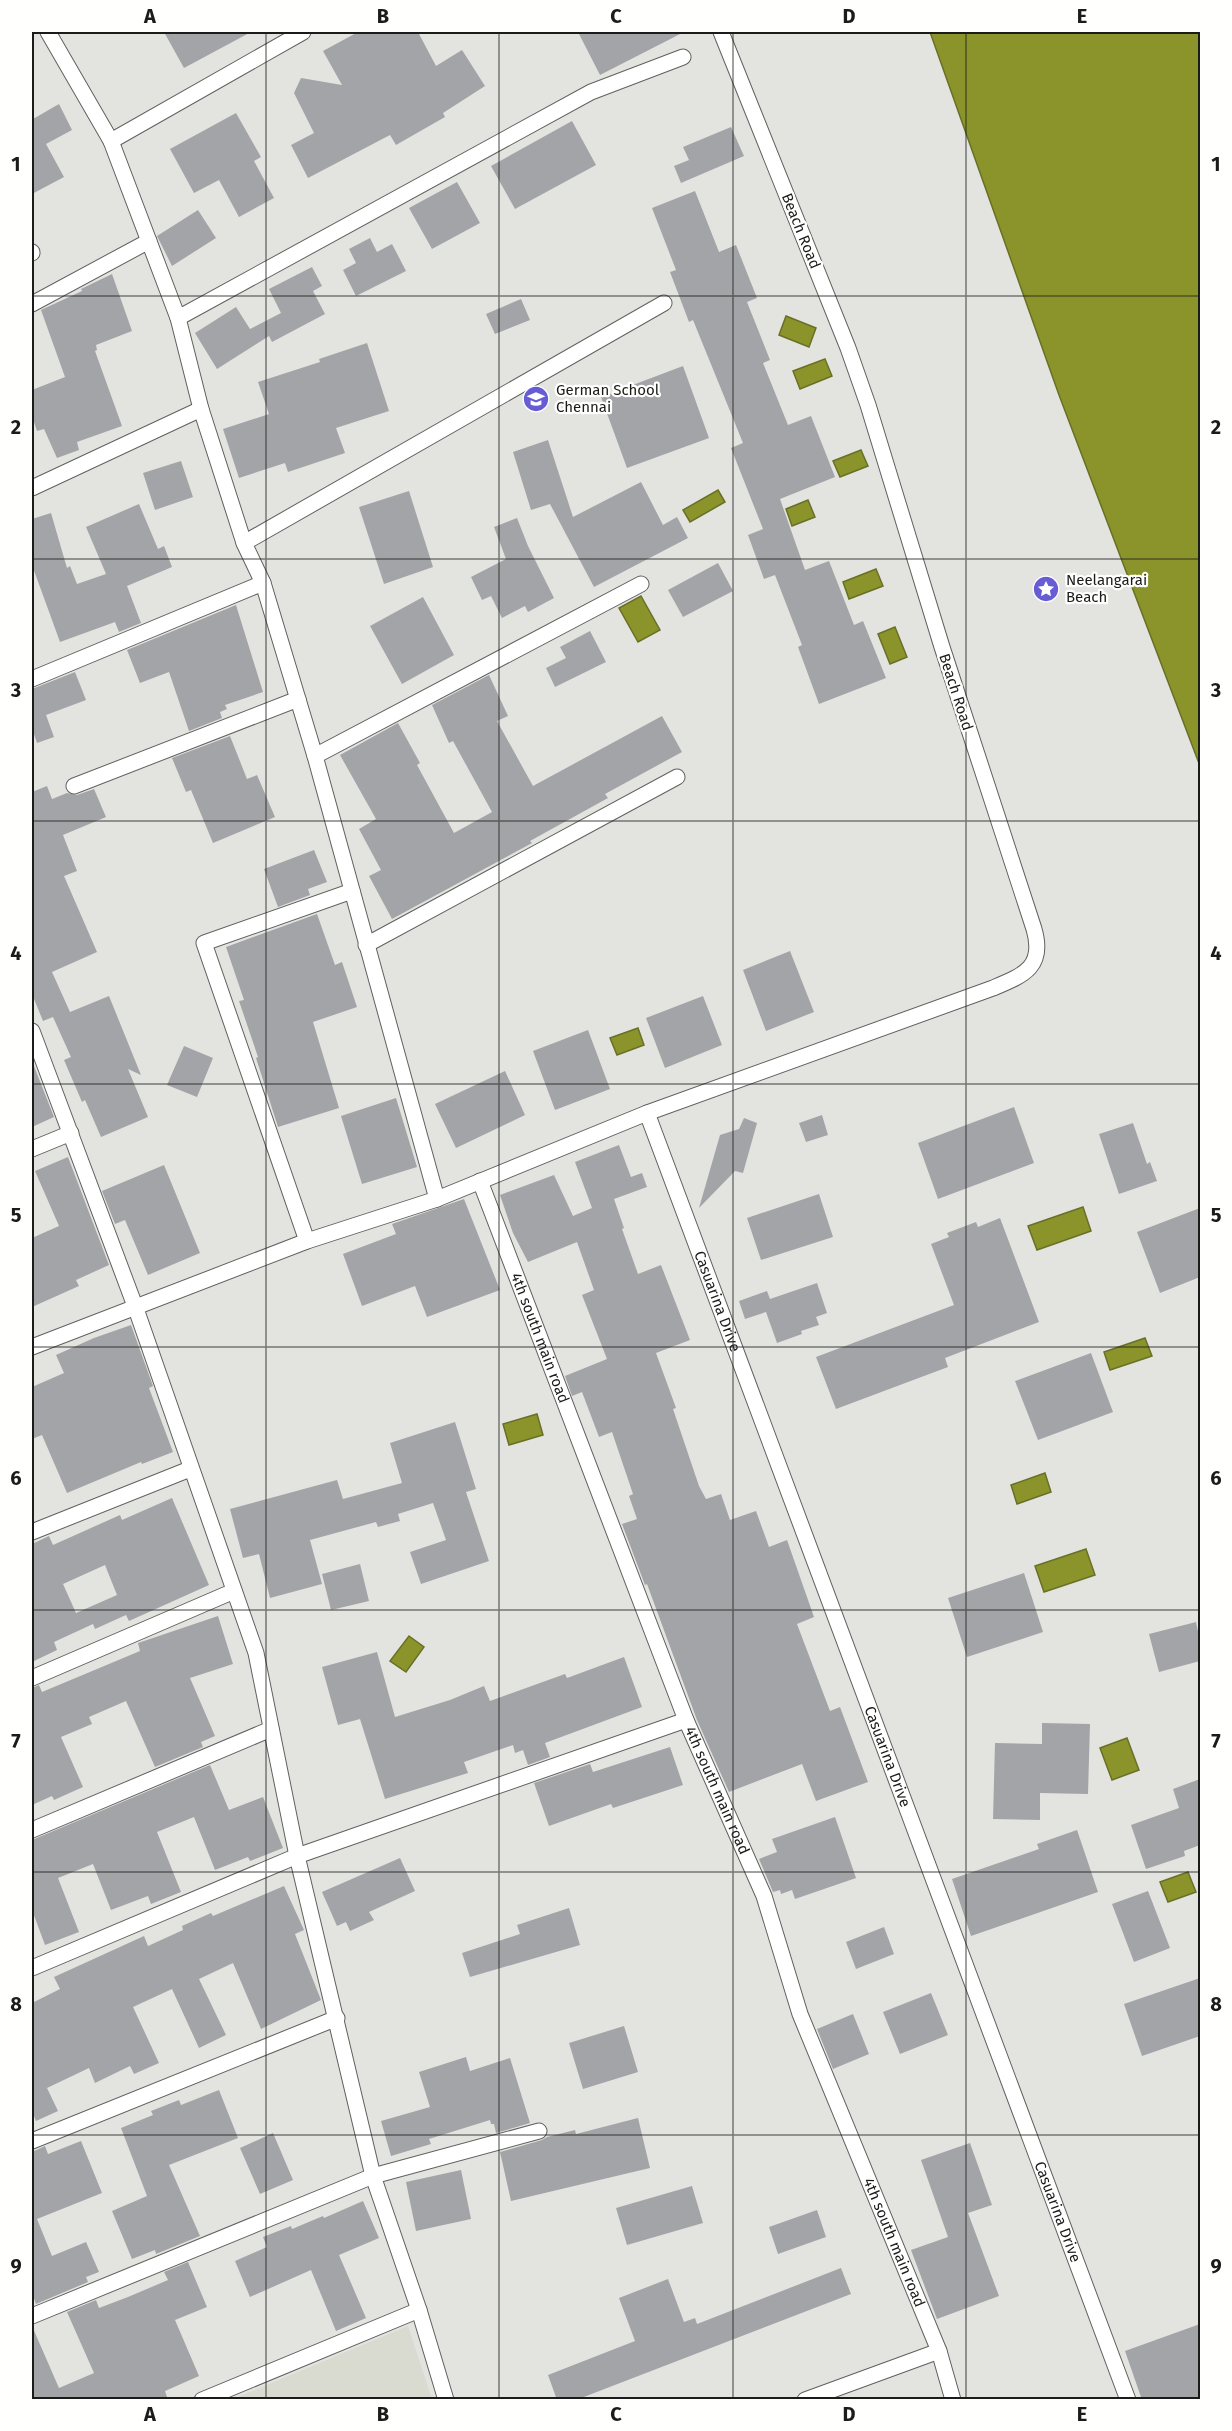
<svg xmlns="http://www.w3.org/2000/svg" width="1232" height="2431" viewBox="0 0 1232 2431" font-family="'Fira Sans',sans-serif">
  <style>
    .built { fill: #d9dbd0 }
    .water { fill: #8a942b; stroke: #697026; stroke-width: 1.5 }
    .building { fill: #a3a4a7; fill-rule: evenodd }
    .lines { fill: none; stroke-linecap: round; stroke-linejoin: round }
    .minor-casing { stroke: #60615e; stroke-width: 17 }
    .minor { stroke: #fff; stroke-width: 15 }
    .grid { fill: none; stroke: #1b1c1a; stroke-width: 1.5; stroke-opacity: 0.55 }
    .labels { text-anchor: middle; stroke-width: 4.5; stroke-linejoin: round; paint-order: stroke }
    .street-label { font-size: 15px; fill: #1b1c1a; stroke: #fffffe }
    .poi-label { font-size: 15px; fill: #1b1c1a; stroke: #fffffe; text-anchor: start }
    .neatline { fill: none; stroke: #1b1c1a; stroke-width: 2 }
    .grid-label { font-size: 20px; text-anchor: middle; font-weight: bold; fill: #1b1c1a }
  </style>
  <rect width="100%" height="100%" fill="#e3e4e0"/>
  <path class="built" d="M408 2326 432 2399H233Z"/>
  <path class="water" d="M930 32H1200V766L1059 395Z
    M786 316 816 328 809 347 779 335Z
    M825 359 832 376 800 389 793 371Z
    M861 450 868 466 840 477 833 461Z
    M718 490 725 502 690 522 683 510Z
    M808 500 815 517 792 526 786 509Z
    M876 569 883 586 849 599 843 582Z
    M641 596 660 630 638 642 619 608Z
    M895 627 907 657 890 664 878 634Z
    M638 1028 644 1045 617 1055 610 1038Z
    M1083 1207 1091 1231 1037 1250 1028 1226Z
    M1145 1338 1152 1356 1110 1370 1104 1352Z
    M537 1414 543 1435 509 1445 503 1424Z
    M1045 1473 1051 1492 1017 1504 1011 1485Z
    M1086 1549 1095 1575 1044 1592 1035 1566Z
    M409 1636 424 1647 406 1672 390 1661Z
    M1127 1738 1139 1770 1112 1780 1100 1748Z
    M1188 1872 1196 1892 1168 1902 1160 1882Z"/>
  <path class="building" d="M164 32H251L184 68Z
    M358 32H418L436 66 462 50 485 86 443 113 445 117 396 145 390 135 308 178 291 145 314 133 294 93 301 78 342 85 323 51Z
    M578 32H684L600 75Z
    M59 104 72 130 46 144 64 177 32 194V117L33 119Z
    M236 113 261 157 254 161 274 198 239 217 219 180 194 193 170 149Z
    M572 121 596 165 515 209 491 166Z
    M731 127 744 156 681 183 674 166 689 160 683 147Z
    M457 182 480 223 432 249 409 208Z
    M695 191 719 252 736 245 757 298 747 302 770 360 763 363 788 425 811 416 835 477 780 499 805 570 829 561 854 625 863 621 886 678 819 704 798 647 802 645 775 575 764 579 748 535 763 529 731 448 743 443 693 320 689 322 670 272 676 270 652 208Z
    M198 210 216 238 172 266 157 236Z
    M370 238 377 252 392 244 406 271 356 296 343 270 356 263 349 249Z
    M312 267 322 286 313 291 325 314 272 342 269 336 217 369 195 333 236 307 250 329 281 313 269 289Z
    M112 274 132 331 96 345 97 350 95 351 122 426 77 442 79 450 57 458 44 429 37 431 32 416V390L65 377 41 310 82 291 81 289Z
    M521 299 530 320 495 334 486 314Z
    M367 343 389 411 336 428 345 453 288 472 285 463 239 478 223 429 269 414 258 382 320 362 319 359Z
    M683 366 709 438 627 468 601 397Z
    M548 440 573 517 641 482 663 525 677 517 688 538 594 587 550 504 531 510 513 452Z
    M181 461 193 497 155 510 143 473Z
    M409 491 433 567 384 584 359 507Z
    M139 504 158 549 164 546 172 567 127 586 141 623 119 632 115 622 60 642 32 565V519L51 513 67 568 70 566 77 584 106 574 86 527Z
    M517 518 528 546 554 598 528 612 525 606 502 618 491 596 482 600 471 577 506 559 494 527Z
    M718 563 733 591 683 617 668 590Z
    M423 597 454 655 402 684 370 626Z
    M236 605 263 692 225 705 227 709 220 712 222 718 189 731 169 672 140 683 127 650Z
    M590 631 606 662 555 687 546 668 566 658 560 647Z
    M75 672 86 700 46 715 54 737 37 743 32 728V689Z
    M489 675 508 716 497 721 533 786 662 716 682 752 605 794 608 798 530 841 532 843 392 919 369 876 381 870 359 829 376 819 340 755 398 723 420 763 417 765 454 833 492 812 453 741 449 743 432 705Z
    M230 736 247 779 257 775 275 817 213 843 191 790 186 792 172 758Z
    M47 786 52 799 67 793 77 795 94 789 106 817 63 835 77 871 64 876 97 952 52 972 70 1012 109 996 141 1075 128 1069 148 1117 101 1137 85 1100 82 1102 64 1060 71 1057 53 1017 43 1021 32 994V792Z
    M314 850 327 882 308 889 310 895 278 907 264 869Z
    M317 914 335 965 342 962 357 1007 313 1022 339 1108 278 1127 256 1058 258 1057 239 1001 244 1000 226 947Z
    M790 951 814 1012 766 1031 743 970Z
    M703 996 722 1045 665 1068 646 1018Z
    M588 1030 610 1089 555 1110 533 1051Z
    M184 1046 213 1058 197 1097 167 1085Z
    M32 1061 54 1117 32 1127Z
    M505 1071 525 1115 456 1148 435 1104Z
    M396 1098 417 1167 362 1184 341 1116Z
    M1014 1107 1034 1163 938 1199 918 1143Z
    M822 1115 828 1135 806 1142 799 1123Z
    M744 1118 757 1123 743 1173 735 1171 699 1208 720 1135 739 1129Z
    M1133 1123 1147 1164 1150 1162 1157 1181 1119 1194 1099 1134Z
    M619 1145 631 1177 642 1173 647 1187 614 1199 624 1228 622 1229 638 1274 661 1265 690 1340 656 1353 676 1408 673 1409 699 1486 706 1499 721 1494 730 1520 756 1511 769 1547 787 1540 814 1617 797 1624 830 1711 840 1707 868 1782 816 1801 802 1764 729 1792 697 1720 647 1584 645 1585 622 1524 637 1519 629 1496 633 1494 612 1432 599 1437 582 1392 572 1396 565 1376 607 1359 582 1295 594 1290 577 1242 528 1262 513 1233 500 1195 554 1175 573 1216 592 1208 575 1162Z
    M68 1157 109 1265 76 1280 79 1286 32 1307V1238L59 1226 35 1171Z
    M164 1165 200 1253 148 1275 125 1220 115 1224 102 1191Z
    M819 1194 833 1237 761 1260 747 1218Z
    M464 1199 500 1290 427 1317 415 1286 362 1306 343 1254 396 1234 392 1224Z
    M1200 1208V1277L1160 1293 1137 1232Z
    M1000 1218 1039 1322 945 1358 948 1367 836 1409 816 1357 954 1305 931 1244 949 1237 947 1233 976 1222 978 1227Z
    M817 1283 827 1313 816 1317 819 1325 801 1331 802 1334 777 1343 766 1312 745 1319 739 1301 767 1291 770 1299Z
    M131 1325 153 1386 149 1388 173 1452 142 1464 141 1462 67 1493 42 1435 32 1439V1387L64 1373 56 1355 94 1338Z
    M1091 1353 1113 1412 1038 1440 1015 1381Z
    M455 1422 476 1489 466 1492 489 1561 421 1584 410 1552 446 1540 433 1503 398 1514 400 1521 378 1527 376 1522 310 1540 322 1584 270 1598 259 1554 243 1558 230 1509 337 1480 343 1499 402 1483 390 1443Z
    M172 1498 209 1585 129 1621 126 1615 95 1629 93 1624 54 1642 57 1650 32 1662V1544L49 1536 53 1545 120 1515 122 1520ZM105 1565 117 1595 76 1613 63 1584Z
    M360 1564 369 1601 331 1610 322 1574Z
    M1024 1573 1043 1632 967 1657 948 1598Z
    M218 1616 233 1664 190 1678 215 1736 201 1742 203 1747 155 1767 126 1701 89 1717 92 1724 61 1737 83 1787 54 1800 52 1796 32 1805V1688L39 1685 42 1692 140 1651 138 1643Z
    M1196 1622 1200 1641V1661L1159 1672 1149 1634Z
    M377 1652 395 1717 450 1700 484 1686 490 1701 565 1674 567 1678 624 1657 642 1707 545 1743 550 1757 528 1765 523 1750 515 1753 513 1745 464 1762 468 1773 385 1799 360 1719 338 1725 322 1667Z
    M1042 1723 1090 1724 1088 1794 1040 1793V1820L993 1819 995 1743 1042 1744Z
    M670 1747 683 1785 613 1808 611 1804 549 1826 534 1783 590 1764 593 1772Z
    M210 1765 229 1810 263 1797 283 1848 250 1861 248 1857 215 1870 194 1817 157 1832 181 1892 151 1904 148 1896 111 1910 93 1864 58 1878 79 1932 45 1945 32 1910V1840Z
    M1200 1779V1845L1184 1851 1185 1856 1146 1869 1131 1825 1179 1808 1173 1789Z
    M835 1817 856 1878 795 1899 792 1890 781 1894 780 1890 773 1892 759 1859 777 1852 772 1839Z
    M1077 1830 1098 1892 971 1936 952 1879 1039 1849 1037 1844Z
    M400 1858 415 1891 369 1912 374 1920 350 1931 346 1922 337 1926 322 1892Z
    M284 1886 304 1930 295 1934 321 2000 261 2029 233 1963 199 1979 226 2035 199 2048 172 1989 133 2007 159 2063 134 2074 130 2066 95 2083 89 2068 47 2088 58 2111 36 2121 32 2111V2003L60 1989 54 1977 144 1936 148 1946 183 1930 182 1926 211 1913 213 1916Z
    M1148 1891 1170 1948 1134 1962 1112 1904Z
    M569 1908 580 1945 470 1977 462 1953 520 1934 517 1925Z
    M884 1927 894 1954 856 1969 846 1942Z
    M1200 1978V2036L1142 2056 1124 2004Z
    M931 1993 948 2035 900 2054 883 2012Z
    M853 2014 869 2054 833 2069 817 2029Z
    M624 2026 638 2072 583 2089 569 2043Z
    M466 2057 470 2071 510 2058 530 2123 496 2133 494 2124H491L490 2120 429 2139 431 2144 391 2156 381 2121 430 2107 419 2072Z
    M219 2090 238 2138 169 2165 200 2236 156 2254 155 2250 132 2259 112 2211 147 2196 121 2128 153 2115 151 2111 179 2100 181 2105Z
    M638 2118 650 2168 511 2201 500 2152 542 2140 547 2137 575 2130 576 2134Z
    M273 2133 293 2180 260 2194 240 2148Z
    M81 2141 102 2193 37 2219 52 2256 86 2242 99 2272 86 2277 88 2282 36 2304 32 2293V2152L45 2146 48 2154Z
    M970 2143 992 2205 968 2213 999 2296 937 2319 911 2250 948 2237 921 2160Z
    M461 2170 471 2219 416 2231 406 2182Z
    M692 2186 703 2223 627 2245 616 2208Z
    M363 2201 379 2238 339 2255 366 2318 336 2331 311 2270 250 2297 235 2261 267 2247 263 2237 291 2226 292 2229 323 2216 324 2218Z
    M817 2210 826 2237 778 2254 769 2227Z
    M188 2262 207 2307 175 2320 199 2376 165 2391 168 2400H32V2326L59 2388 94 2373 67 2312 96 2300 99 2308 128 2297 168 2280 164 2272Z
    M841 2268 851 2294 576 2400H557L548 2375 635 2341 619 2298 668 2279 684 2322 695 2318 697 2324Z
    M1200 2324V2400H1142L1125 2351Z"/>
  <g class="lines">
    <g class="minor-casing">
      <g id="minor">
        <path d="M48 32 111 141 178 318 201 409 244 543 263 583 315 756 437 1199"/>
        <path d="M111 141 303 32"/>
        <path d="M32 252V253"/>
        <path d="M32 304 149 241"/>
        <path d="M178 318 591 92 683 57"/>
        <path d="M32 488 201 409"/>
        <path d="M244 543 664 303"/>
        <path d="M32 679 263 583"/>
        <path d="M315 756 641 584"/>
        <path d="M74 786 298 699"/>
        <path d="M366 945 677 777"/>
        <path d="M32 1031 135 1306 256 1653 297 1856 373 2176 419 2310 446 2400"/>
        <path id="s1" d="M647 1113 1128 2400"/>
        <path d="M32 1149 71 1133"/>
        <path id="s2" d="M480 1181 686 1720 764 1896 800 2014 939 2351 953 2400"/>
        <path d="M307 1241 204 943 352 891"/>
        <path d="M32 1347 307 1241 437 1199 647 1113 993 988C1024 975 1045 967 1034 929L942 647 868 405 848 348 721 32"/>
        <path d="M32 1532 190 1469"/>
        <path d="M32 1678 234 1591"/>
        <path d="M32 1830 271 1729"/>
        <path d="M32 1968 297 1856 686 1720"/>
        <path d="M32 2141 337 2018"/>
        <path d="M32 2316 373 2176 539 2131"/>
        <path d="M202 2400 419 2310"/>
        <path d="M805 2400 939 2351"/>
      </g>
    </g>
    <use href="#minor" class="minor"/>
  </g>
  <path class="grid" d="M266 32V2400M499 32V2400M733 32V2400M966 32V2400M32 296H1200M32 559H1200M32 821H1200M32 1084H1200M32 1347H1200M32 1610H1200M32 1872H1200M32 2135H1200"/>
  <defs>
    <g id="school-disc" transform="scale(1.35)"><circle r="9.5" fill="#685cd5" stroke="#fffffe"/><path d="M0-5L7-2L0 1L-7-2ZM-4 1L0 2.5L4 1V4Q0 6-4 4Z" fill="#fff"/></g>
    <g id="sight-disc" transform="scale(1.35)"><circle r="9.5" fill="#685cd5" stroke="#fffffe"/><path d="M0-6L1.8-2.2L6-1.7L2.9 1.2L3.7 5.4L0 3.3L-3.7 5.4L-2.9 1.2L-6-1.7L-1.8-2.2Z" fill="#fff"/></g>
  </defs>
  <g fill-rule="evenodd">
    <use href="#school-disc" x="536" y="399"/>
    <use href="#sight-disc" x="1046" y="589"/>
  </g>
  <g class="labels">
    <g class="street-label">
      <text transform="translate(801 231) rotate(68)" y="5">Beach Road</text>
      <text transform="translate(956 692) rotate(72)" y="5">Beach Road</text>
      <text dy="5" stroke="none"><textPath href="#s1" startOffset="201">Casuarina Drive</textPath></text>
      <text dy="5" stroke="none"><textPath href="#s2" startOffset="168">4th south main road</textPath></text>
      <text dy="5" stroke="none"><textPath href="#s1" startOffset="687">Casuarina Drive</textPath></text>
      <text dy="5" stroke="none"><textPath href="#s2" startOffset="654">4th south main road</textPath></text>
      <text dy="5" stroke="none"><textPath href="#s1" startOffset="1173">Casuarina Drive</textPath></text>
      <text dy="5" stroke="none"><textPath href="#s2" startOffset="1140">4th south main road</textPath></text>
    </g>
    <g class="poi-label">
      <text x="556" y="395">German School<tspan x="556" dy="17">Chennai</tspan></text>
      <text x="1066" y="585">Neelangarai<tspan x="1066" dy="17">Beach</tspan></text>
    </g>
  </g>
  <rect width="1232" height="2431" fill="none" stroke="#fffffe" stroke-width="66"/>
  <rect x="33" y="33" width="1166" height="2365" class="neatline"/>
  <g class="grid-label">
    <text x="150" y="23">A</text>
    <text x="383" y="23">B</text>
    <text x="616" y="23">C</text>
    <text x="849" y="23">D</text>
    <text x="1082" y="23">E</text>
    <text x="16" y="171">1</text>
    <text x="1216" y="171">1</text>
    <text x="16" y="434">2</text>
    <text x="1216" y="434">2</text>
    <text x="16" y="697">3</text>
    <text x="1216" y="697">3</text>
    <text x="16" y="960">4</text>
    <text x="1216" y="960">4</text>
    <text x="16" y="1222">5</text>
    <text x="1216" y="1222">5</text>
    <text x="16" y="1485">6</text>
    <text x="1216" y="1485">6</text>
    <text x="16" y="1748">7</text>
    <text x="1216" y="1748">7</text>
    <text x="16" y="2011">8</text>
    <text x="1216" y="2011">8</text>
    <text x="16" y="2273">9</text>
    <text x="1216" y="2273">9</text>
    <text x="150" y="2421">A</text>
    <text x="383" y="2421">B</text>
    <text x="616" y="2421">C</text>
    <text x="849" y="2421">D</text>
    <text x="1082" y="2421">E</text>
  </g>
</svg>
